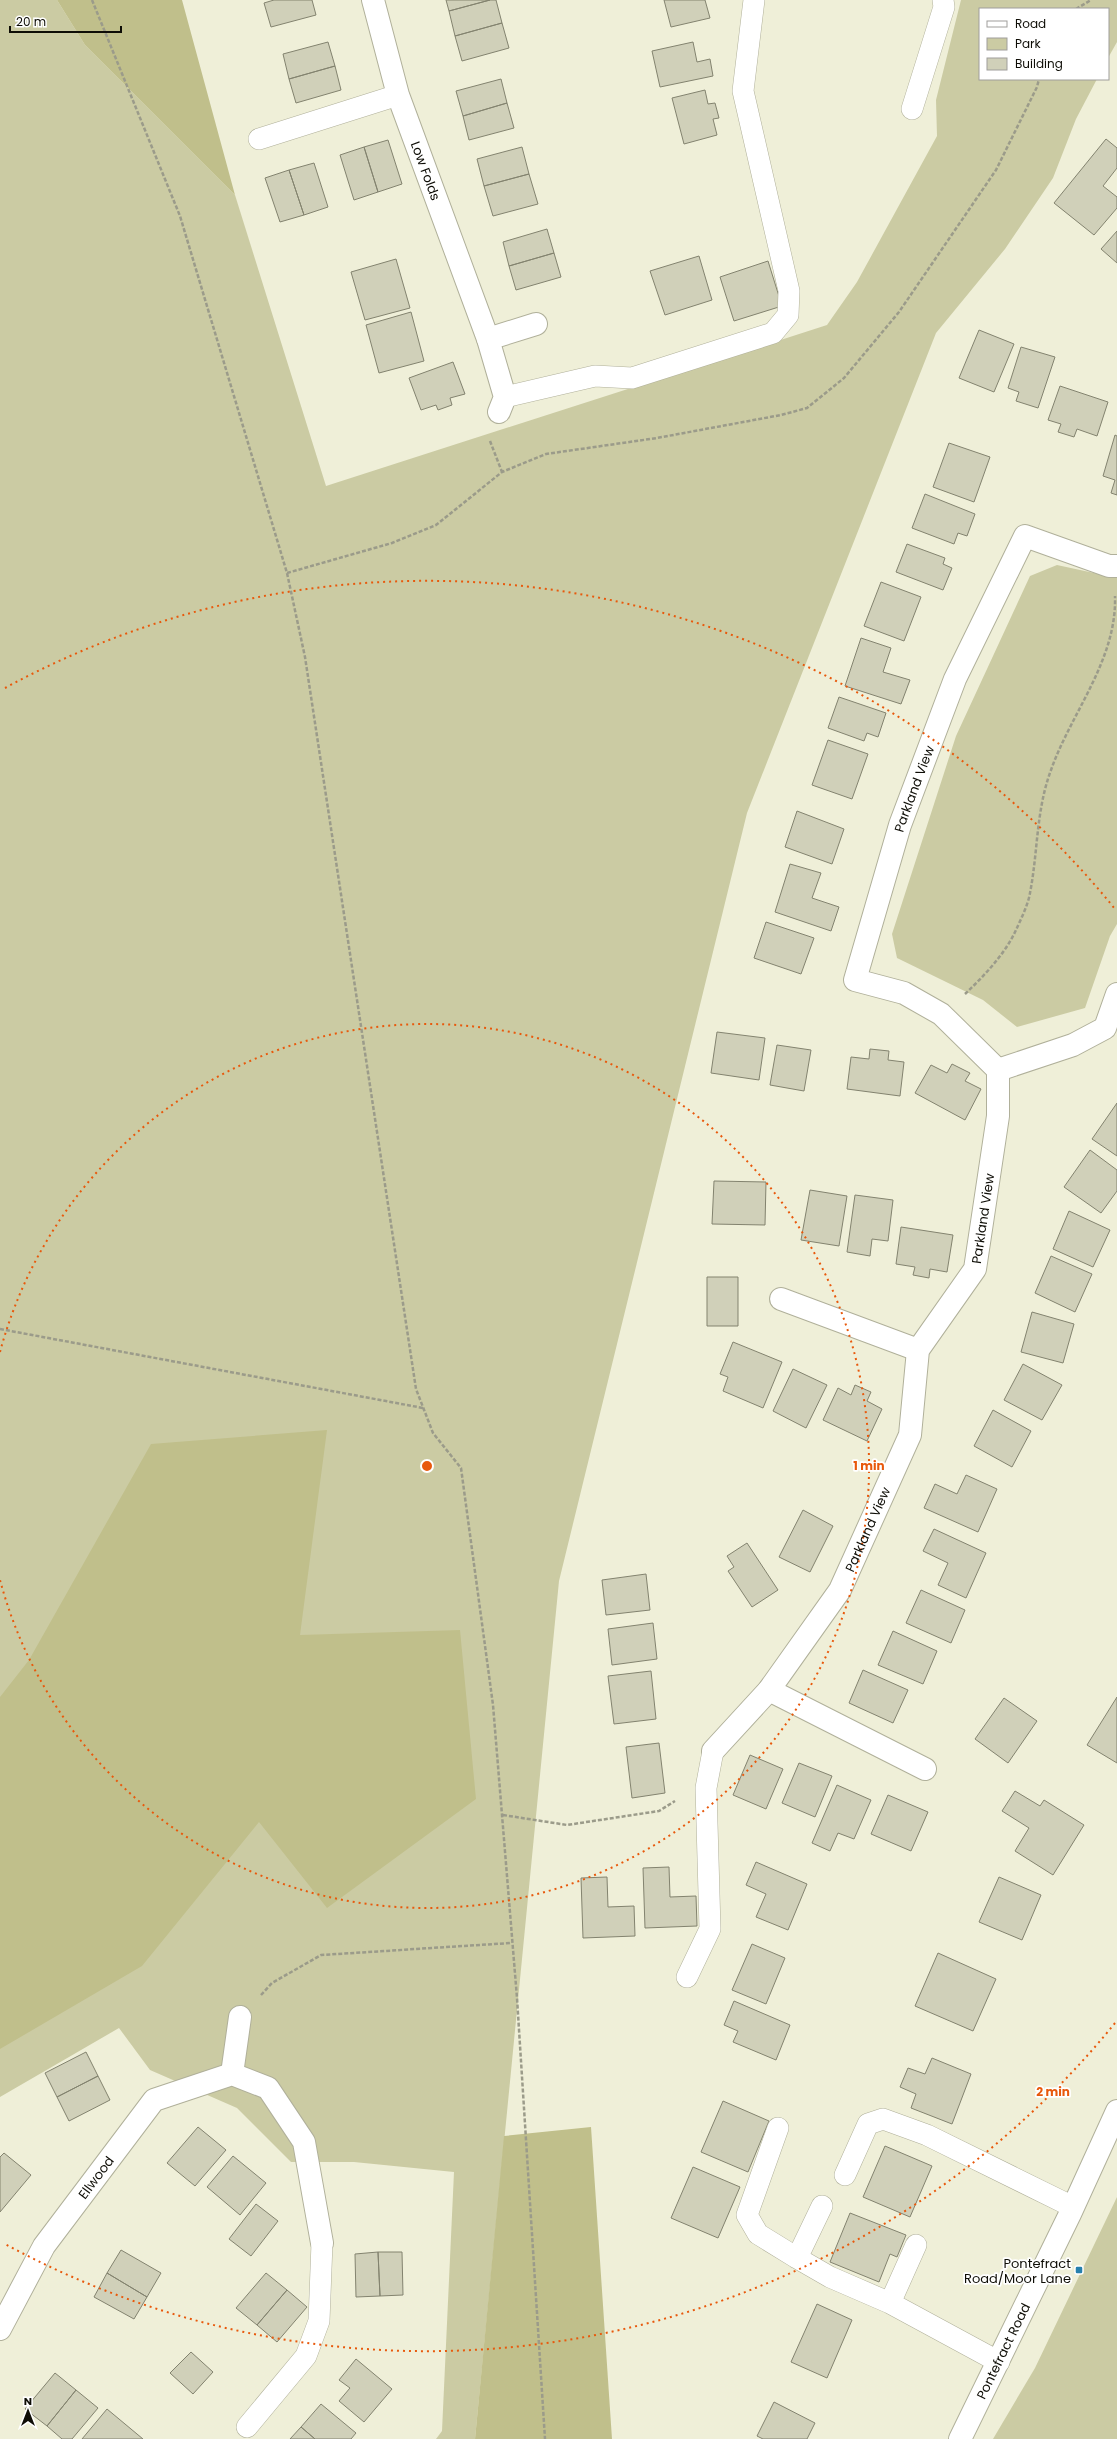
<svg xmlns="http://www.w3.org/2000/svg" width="1117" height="2439" viewBox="0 0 1117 2439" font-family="Poppins,sans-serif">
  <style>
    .green { fill: #cbcba3 }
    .forest { fill: #c0bf8b }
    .building { fill: #d0d0b9; stroke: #83836f }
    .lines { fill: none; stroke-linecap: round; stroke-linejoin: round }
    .lane-casing { stroke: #b0b09a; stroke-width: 22 }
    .street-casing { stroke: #b0b09a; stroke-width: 24 }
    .highway-casing { stroke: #b0b09a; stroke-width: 24 }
    .path { stroke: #9b9b8a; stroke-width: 2.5; stroke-dasharray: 4 2; stroke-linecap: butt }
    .lane { stroke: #fff; stroke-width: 21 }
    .street { stroke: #fff; stroke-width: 22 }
    .highway { stroke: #fff; stroke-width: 22 }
    .ring { fill: none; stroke: #e8590c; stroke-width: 2; stroke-dasharray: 2 4 }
    .poi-dot { fill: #2680ae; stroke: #fff; stroke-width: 1.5 }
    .labels { text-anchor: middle; stroke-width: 3.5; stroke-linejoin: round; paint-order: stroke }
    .street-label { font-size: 13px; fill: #0e0d06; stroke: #fff }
    .poi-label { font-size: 13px; fill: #0e0d06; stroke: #fff; text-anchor: end }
    .centre { fill: #e8590c; stroke: #fff; stroke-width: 2 }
    .ring-label { font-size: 12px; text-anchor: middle; font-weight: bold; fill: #e8590c; stroke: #fff; stroke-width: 3.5; stroke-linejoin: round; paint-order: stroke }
  </style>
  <rect width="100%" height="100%" fill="#efefd8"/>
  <path class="green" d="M0 0H57L85 45 235 195 326 486 827 325 857 282 937 136 936 100 961 0H1117V42L1108 58V9H980V79H1097L1076 119 1053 178 1005 249 936 333 747 813 559 1581 475 2439H436L442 2431 454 2172 354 2162H291L237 2108 150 2070 119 2028 0 2097Z
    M1057 565 1117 578V924L1110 936 1085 1008 1017 1027 983 1000 897 958 892 934 956 736 1030 576Z
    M1117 2197V2439H993L1035 2368Z"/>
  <path class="forest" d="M57 0H182L235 195 85 45Z
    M327 1430 300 1635 460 1630 476 1799 327 1908 259 1822 142 1966 0 2049V1697L29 1660 151 1444Z
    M591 2127 612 2439H475L504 2136Z"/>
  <path class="building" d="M274 0H312L316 15 271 27 264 3Z
    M446 0H490L449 11Z
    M490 0H496L502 23 455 36 449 11Z
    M664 0H705L710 18 671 27Z
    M502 23 509 48 462 61 455 36Z
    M328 42 335 66 289 79 283 54Z
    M693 42 697 62 710 59 713 76 660 87 652 51Z
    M335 66 341 90 296 103 289 79Z
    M501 79 507 103 463 116 456 91Z
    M705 90 708 104 715 103 719 118 713 119 717 135 684 144 672 98Z
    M507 103 514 128 469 140 463 116Z
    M1106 139 1117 148V168L1103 186 1117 197V208L1094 235 1054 203Z
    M388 140 402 184 378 192 364 147Z
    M364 147 378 192 354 200 340 155Z
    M522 147 529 174 484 186 477 159Z
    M314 163 328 207 304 215 289 170Z
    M289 170 304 215 280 222 265 178Z
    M529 174 538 204 493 216 484 186Z
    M547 229 554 253 509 266 503 242Z
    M1117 231V263L1101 249Z
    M554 253 561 277 516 290 509 266Z
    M699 256 712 300 665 315 650 271Z
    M396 259 410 308 365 320 351 272Z
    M768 261 782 306 734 321 720 277Z
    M411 312 424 361 379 373 366 325Z
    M979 330 1014 344 994 392 959 378Z
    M1021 347 1055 357 1038 408 1016 401 1019 392 1008 388Z
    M453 362 465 394 450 398 452 405 438 410 436 405 421 410 409 378Z
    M1060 386 1108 402 1097 436 1077 429 1074 437 1058 432 1061 424 1048 420Z
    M1115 435 1117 436V495L1111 493 1115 480 1103 476Z
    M949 443 990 457 974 502 933 487Z
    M925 494 975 514 967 536 958 533 954 544 912 528Z
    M907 544 945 558 943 564 952 568 943 590 896 572Z
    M881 582 921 597 904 641 864 626Z
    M861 638 891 648 883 672 910 680 901 704 845 686Z
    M839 697 886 713 878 737 867 733 864 741 828 728Z
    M828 740 868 754 852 799 812 785Z
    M797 811 844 829 832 864 785 847Z
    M790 864 821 873 812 898 839 907 831 931 775 912Z
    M766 922 814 938 801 974 754 958Z
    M717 1032 765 1038 759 1080 711 1073Z
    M777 1045 811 1050 804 1091 770 1085Z
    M870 1049 889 1051 888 1060 904 1062 900 1096 847 1089 851 1057 869 1059Z
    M952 1064 970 1073 965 1081 981 1089 965 1120 915 1093 931 1065 947 1073Z
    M1117 1103V1156L1092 1139Z
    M1090 1150 1117 1170V1191L1101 1213 1064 1187Z
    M714 1181 766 1182 765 1225 712 1224Z
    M810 1190 847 1196 839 1246 801 1240Z
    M855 1195 893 1200 888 1241 872 1239 870 1256 847 1252Z
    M1069 1211 1110 1230 1093 1267 1053 1249Z
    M901 1227 953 1235 947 1272 930 1269 929 1278 913 1275 915 1267 896 1264Z
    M1051 1256 1092 1274 1075 1312 1035 1293Z
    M707 1277H738V1326H707Z
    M1032 1312 1074 1324 1063 1363 1021 1352Z
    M733 1342 782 1362 763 1408 723 1391 728 1377 720 1374Z
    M1023 1364 1062 1385 1042 1420 1004 1400Z
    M793 1369 827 1385 806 1428 773 1411Z
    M855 1385 871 1392 867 1401 882 1409 867 1441 823 1420 838 1388 851 1395Z
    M993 1410 1031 1431 1012 1467 974 1446Z
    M966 1475 997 1489 978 1532 924 1508 935 1484 957 1494Z
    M803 1510 833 1526 810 1572 779 1557Z
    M934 1529 986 1553 966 1598 938 1585 948 1563 923 1551Z
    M747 1543 778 1590 752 1607 728 1571 734 1567 727 1556Z
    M646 1574 650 1610 606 1615 602 1580Z
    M921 1590 965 1610 951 1643 906 1623Z
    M653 1623 657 1659 612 1665 608 1629Z
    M893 1631 937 1651 923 1684 878 1665Z
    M863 1670 908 1690 893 1723 849 1703Z
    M651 1671 656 1719 614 1724 608 1676Z
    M1117 1697V1763L1087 1745Z
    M1004 1698 1037 1721 1008 1763 975 1739Z
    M659 1743 665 1793 632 1798 626 1747Z
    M750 1755 783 1769 766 1809 733 1795Z
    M799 1763 832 1776 815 1817 782 1803Z
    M837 1785 871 1800 854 1839 838 1833 830 1851 812 1843Z
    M1015 1791 1040 1806 1044 1800 1084 1825 1053 1875 1015 1851 1029 1828 1002 1811Z
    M888 1795 928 1812 911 1851 871 1834Z
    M756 1862 807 1884 788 1930 756 1917 766 1894 746 1885Z
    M669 1867 670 1897 696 1896 697 1926 645 1928 643 1868Z
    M607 1877 608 1907 634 1906 635 1936 583 1938 581 1878Z
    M999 1877 1041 1895 1022 1940 979 1922Z
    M752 1944 785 1958 766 2004 732 1990Z
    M938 1953 996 1979 973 2031 915 2006Z
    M734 2001 790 2025 776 2060 733 2042 738 2031 724 2025Z
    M86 2052 98 2076 57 2097 45 2073Z
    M932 2058 971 2074 952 2124 911 2108 916 2094 900 2087 908 2068 925 2074Z
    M98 2076 110 2100 69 2121 57 2097Z
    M723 2101 769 2121 748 2172 701 2152Z
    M198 2127 226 2150 195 2186 167 2163Z
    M885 2146 932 2166 910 2217 863 2197Z
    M4 2153 31 2175 0 2212V2157Z
    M233 2156 266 2183 240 2215 207 2187Z
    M693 2167 740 2187 718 2238 671 2218Z
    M256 2204 278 2221 251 2256 229 2239Z
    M850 2213 906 2235 897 2257 890 2254 879 2282 830 2262Z
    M121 2250 161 2273 147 2297 107 2273Z
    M378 2252 380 2296 356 2297 355 2254Z
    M378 2252H402L403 2295 380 2296Z
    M107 2273 147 2297 134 2319 94 2297Z
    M266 2273 287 2290 257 2325 236 2308Z
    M287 2290 307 2307 277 2342 257 2325Z
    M817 2304 852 2320 827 2378 791 2362Z
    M191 2352 213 2372 193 2394 170 2373Z
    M356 2359 392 2389 364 2422 339 2401 350 2388 339 2380Z
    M55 2373 76 2390 47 2426 25 2409Z
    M76 2390 98 2408 72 2439H62L47 2426Z
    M774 2402 815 2423 807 2439H763L757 2436Z
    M321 2404 356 2433 351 2439H315L301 2427Z
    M107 2409 143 2439H82Z
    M301 2427 315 2439H290Z"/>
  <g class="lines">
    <g class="lane-casing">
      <path id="lane" d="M912 109 944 7 943 0
        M259 139 398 95
        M505 397 595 376 632 378 773 333 788 315 789 291 743 91 754 0
        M687 1977 710 1929 706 1788 713 1751
        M778 2128 747 2215 758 2234 797 2258 830 2277 890 2303 999 2362
        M845 2175 868 2124 883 2119 927 2135 1073 2207
        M797 2258 822 2206
        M890 2303 916 2245
        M247 2427 306 2356 319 2321 322 2243"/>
    </g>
    <g class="street-casing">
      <g id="street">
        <path id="s1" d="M373 0 398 95 488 339 505 397 499 412"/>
        <path d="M488 339 536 324"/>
        <path d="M998 1070 1073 1045 1105 1028 1117 994"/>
        <path d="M781 1299 918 1350"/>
        <path d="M769 1690 925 1769"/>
        <path id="s2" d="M713 1751 769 1690 840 1590 910 1435 918 1350 975 1269 998 1116V1070L941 1014 904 993 855 980 900 825 955 679 1025 536 1109 566H1117"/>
        <path d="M232 2074 240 2017"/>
        <path id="s3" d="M0 2329 44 2246 154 2100 232 2074 268 2088 304 2142 322 2243"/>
      </g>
    </g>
    <g class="highway-casing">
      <g id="highway">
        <path id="s4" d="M960 2439 1070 2214 1117 2111"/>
      </g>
    </g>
    <path class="path" d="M92 0 180 216 287 573 305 657 416 1389 433 1433 461 1468 493 1705 517 1998 545 2439
      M1076 9 1091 0
      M490 441 502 472
      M287 573 392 543 436 525 502 472 546 454 657 438 781 415 807 408 844 378 899 312 996 170 1037 87 1039 79
      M965 994C984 976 1005 954 1016 930 1021 919 1028 905 1030 893 1038 852 1036 810 1051 770 1071 713 1117 660 1115 596
      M0 1329 423 1408
      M503 1815 567 1825 659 1811 675 1801
      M261 1995 272 1983 321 1955 511 1943"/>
    <use href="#lane" class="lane"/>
    <use href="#street" class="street"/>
    <use href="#highway" class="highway"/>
  </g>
  <g class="ring">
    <path d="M0 1352A442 442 0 1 1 0 1580"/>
    <path d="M1115 2023A885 885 0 0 1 5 2244M5 688A885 885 0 0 1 1115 909"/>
  </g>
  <rect class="poi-dot" x="1075" y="2266" width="8" height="8" rx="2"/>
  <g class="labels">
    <g class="street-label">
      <text dy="5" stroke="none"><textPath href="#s1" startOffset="179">Low Folds</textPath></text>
      <text dy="5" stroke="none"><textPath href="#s2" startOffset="1134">Parkland View</textPath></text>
      <text dy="5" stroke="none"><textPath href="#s2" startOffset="611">Parkland View</textPath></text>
      <text dy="5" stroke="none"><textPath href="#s2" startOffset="272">Parkland View</textPath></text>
      <text dy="5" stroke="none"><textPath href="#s3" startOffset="180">Ellwood</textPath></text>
      <text dy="5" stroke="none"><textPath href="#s4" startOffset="98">Pontefract Road</textPath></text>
    </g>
    <g class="poi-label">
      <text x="1071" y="2268">Pontefract<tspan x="1071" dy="15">Road/Moor Lane</tspan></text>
    </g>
  </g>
  <circle cx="427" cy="1466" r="6" class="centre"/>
  <g class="ring-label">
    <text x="869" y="1470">1 min</text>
    <text x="1053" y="2096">2 min</text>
  </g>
  <rect x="979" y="8" width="130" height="72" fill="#ffffff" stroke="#9f9e9b"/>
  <rect x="987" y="21" width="20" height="6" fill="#ffffff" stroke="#9f9e9b"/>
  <text x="1015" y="28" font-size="12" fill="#0e0d06">Road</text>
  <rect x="987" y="38" width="20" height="12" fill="#cbcba3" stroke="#9f9e9b"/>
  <text x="1015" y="48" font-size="12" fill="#0e0d06">Park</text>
  <rect x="987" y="58" width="20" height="12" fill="#d0d0b9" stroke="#9f9e9b"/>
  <text x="1015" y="68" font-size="12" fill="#0e0d06">Building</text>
  <g transform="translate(28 2411)" stroke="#ffffff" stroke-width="3" paint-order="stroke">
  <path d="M0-3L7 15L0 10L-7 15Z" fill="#0e0d06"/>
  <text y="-6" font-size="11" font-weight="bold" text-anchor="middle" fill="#0e0d06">N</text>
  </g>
  <path d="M10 26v6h111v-6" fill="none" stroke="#0e0d06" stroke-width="2"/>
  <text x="16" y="26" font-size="12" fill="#0e0d06" stroke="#ffffff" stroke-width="3" paint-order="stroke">20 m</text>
</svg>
